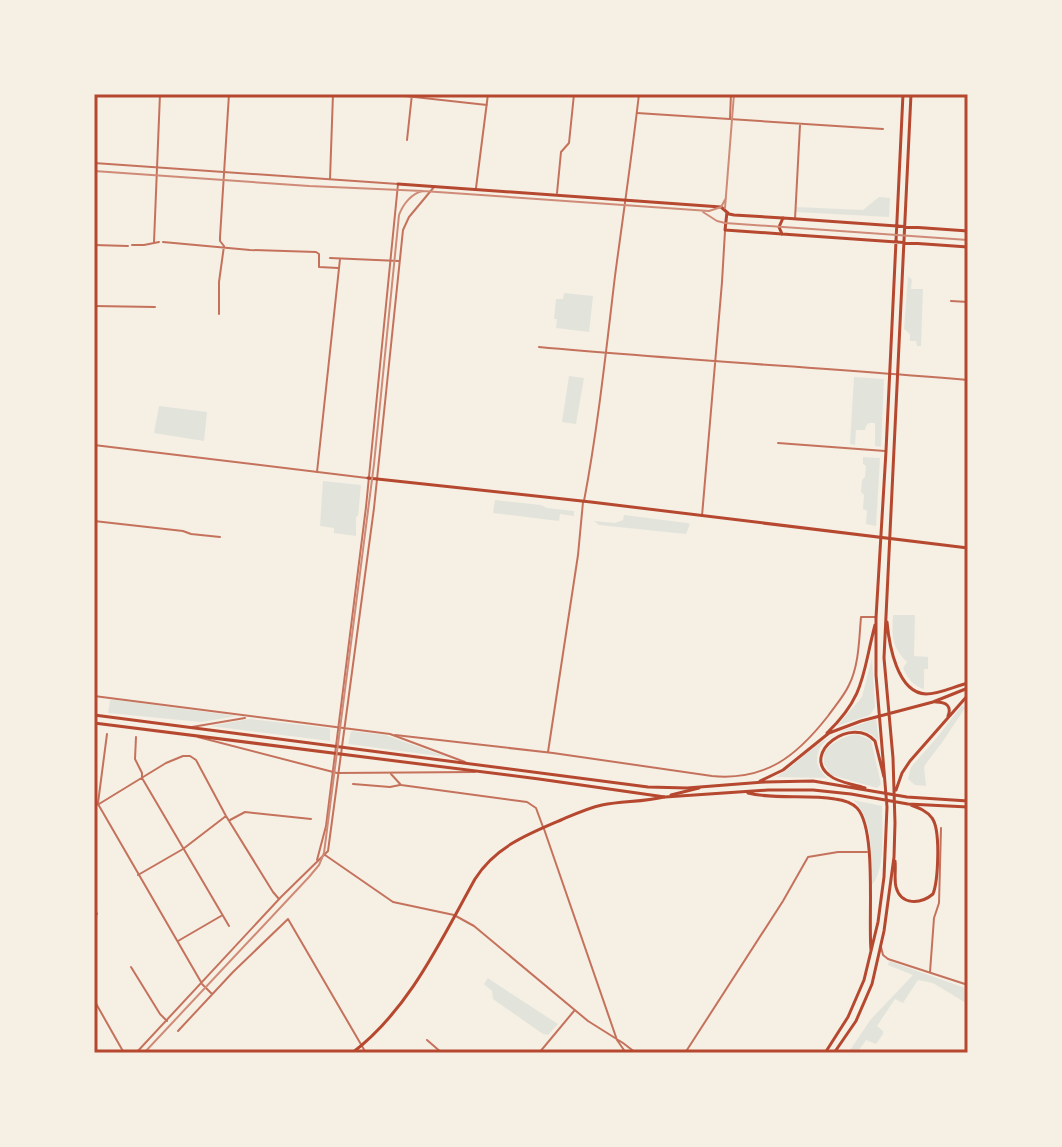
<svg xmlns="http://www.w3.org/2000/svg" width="1062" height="1147" viewBox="0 0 1062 1147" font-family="'Sofia Sans Condensed',sans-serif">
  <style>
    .green { fill: #e2e4dc }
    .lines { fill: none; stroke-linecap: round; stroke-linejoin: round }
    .minor { stroke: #c5725c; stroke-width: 2 }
    .tertiary { stroke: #c5725c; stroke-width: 2 }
    .secondary { stroke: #b5482f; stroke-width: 3 }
    .primary { stroke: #b5482f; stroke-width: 3 }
    .tram { stroke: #cf8b77; stroke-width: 2 }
    .neatline { fill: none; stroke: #b5482f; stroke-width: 3 }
  </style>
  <rect width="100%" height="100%" fill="#f6efe4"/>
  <path class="green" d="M879 197 890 198 889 217 796 212V207L863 210Z
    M908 276 912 280 911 289H923L921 346H917L916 341H910V334L904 329Z
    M564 293 593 296 589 332 556 328 557 319H554L556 299H563Z
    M569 376 584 378 576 424 562 422Z
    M854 377 884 379 881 447 875 446V423H869L866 426 865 430H856L855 445 850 444Z
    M159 406 207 412 204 441 154 433Z
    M863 457 880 458 876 526 866 524 867 511 863 509 864 495 861 492 862 480 865 477 866 466 863 464Z
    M323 481 361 485 358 516 356 517V536L334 533V528L320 526Z
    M495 500 541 505 547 508 574 511V516L560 514 559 521 493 513Z
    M624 515 687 523 690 524 686 534 599 525 594 521 615 523 623 520Z
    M893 615H915L914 656 928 657V669H924V689C912 685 908 679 903 668L907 662C891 646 892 637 893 615Z
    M872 658 875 707 870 715 837 726 862 697Z
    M110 700H117L237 716 201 722 108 713Z
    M962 705 965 708 941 744 927 762 924 767 926 786 915 785 908 779 911 767 939 735Z
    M250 719 328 728 330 729V741L210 726Z
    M876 719 879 742C861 714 806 739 819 768 820 770 825 776 827 778L776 777C791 768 803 755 817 745 835 732 855 726 876 719Z
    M351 731 385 735 447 757 348 744Z
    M856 734 871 740 881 784 877 788 831 775 824 764V753C831 742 843 737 856 734Z
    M853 800 882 806C882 828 886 868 872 885 870 858 875 819 853 800Z
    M889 961 968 989V1002L966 1003 933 983 918 980 903 1003 895 999 877 1026 883 1031V1034L876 1044 866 1040 857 1053H848L871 1019 913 975 888 965Z
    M488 978 489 979 558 1024 548 1035 543 1034 493 999 492 991 484 984Z"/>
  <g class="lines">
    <path class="minor" d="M387 94 487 105
      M637 113 883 129
      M730 118 731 94
      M407 140 412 94
      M330 179 333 94
      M476 188 488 94
      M557 193 561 152 569 143 574 94
      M795 219 800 125
      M154 242 160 94
      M163 242 250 250 316 252 319 254V267L338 268
      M94 245 128 246
      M132 245H144L159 242
      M330 258 399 261
      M951 301 968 302
      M94 306 155 307
      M219 314V282L224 246 220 241V237L229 94
      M539 347C682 360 825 368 968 380
      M778 443 885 451
      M317 472 340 259
      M702 516 722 282 725 231
      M94 521 183 531 191 534 220 537
      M395 735 553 753 712 776C765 781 796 757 828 716 835 706 844 696 849 685 859 665 859 640 861 617H875
      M136 737 135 759 142 773V778L229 926
      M548 752 578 555 583 502
      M391 774 401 785 527 802 536 808 543 827
      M353 784 390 787 400 785
      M98 803 107 734
      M99 804 166 763 183 756H190L196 760 226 816 273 892 279 899
      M230 820 245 812 311 819
      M138 875 183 849 226 816
      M94 908 97 914
      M178 941 221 916
      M881 947 883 955 888 959 968 985
      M131 967 160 1014 167 1021
      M930 972 934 918 939 903 941 828
      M202 984 212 994
      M94 1000 124 1053
      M178 1031 233 972 288 919 366 1053
      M427 1040 442 1053
      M539 1053 574 1011
      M685 1053 783 901 808 857 838 852H867"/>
    <path class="tertiary" d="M94 163 398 184 366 507 326 826 317 860
      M94 445 367 478
      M584 501C598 427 606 351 615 276 623 216 632 155 639 94
      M94 696 390 734 465 762
      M192 727 245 718
      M198 737 337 773 475 772
      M94 806 98 804 201 982
      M544 829 617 1040 626 1053
      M325 855 393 902 454 915 474 926 588 1021 623 1043 636 1053
      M136 1053 281 897 328 851 374 508 403 230 409 217 434 187"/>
    <path class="secondary" d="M398 184 721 207 729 214 734 215 783 218
      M727 212 725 230 782 234
      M368 478 591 502 968 548
      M671 795 699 788
      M352 1053C409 1010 441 940 475 879 495 847 528 834 561 820 575 814 588 808 602 805 623 801 643 802 664 797"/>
    <path class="primary" d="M968 231 783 218 779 227 782 234 968 247
      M887 622C889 644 897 693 926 694 940 694 955 686 968 683
      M936 702C946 702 952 706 948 716
      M94 715 648 787 687 788 765 782 813 781 907 797 968 801
      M94 723 539 779 665 797 768 790H813L851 794 908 804 968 807
      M827 733C866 695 862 674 875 625
      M760 781 783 770 829 733 861 721 933 702 968 688
      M865 788C854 784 838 783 829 775 801 753 852 715 875 741L884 777
      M896 790 902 773 910 761 968 695
      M748 793C775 800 806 794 835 799 843 800 852 803 857 808 877 829 868 920 871 950
      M895 861C896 870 894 879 896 887 901 906 921 904 933 894 938 881 941 830 932 818 927 811 919 808 911 805
      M825 1053 848 1017 864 980 878 922 884 877 887 807 876 675V618L886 451 903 94
      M834 1053 856 1021 872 984 884 931 894 857 895 823 893 758 884 658 911 94"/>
    <path class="tram" d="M94 171 309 186 423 191 709 211 721 207 726 198
      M725 208 734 94
      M703 212 717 221 725 223 968 240
      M144 1053 309 877 319 865 324 853 374 464 399 215C403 204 412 193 423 191"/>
  </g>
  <rect width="1062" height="1147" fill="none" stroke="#f6efe4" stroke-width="192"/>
  <rect x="96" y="96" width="870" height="955" class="neatline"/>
</svg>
